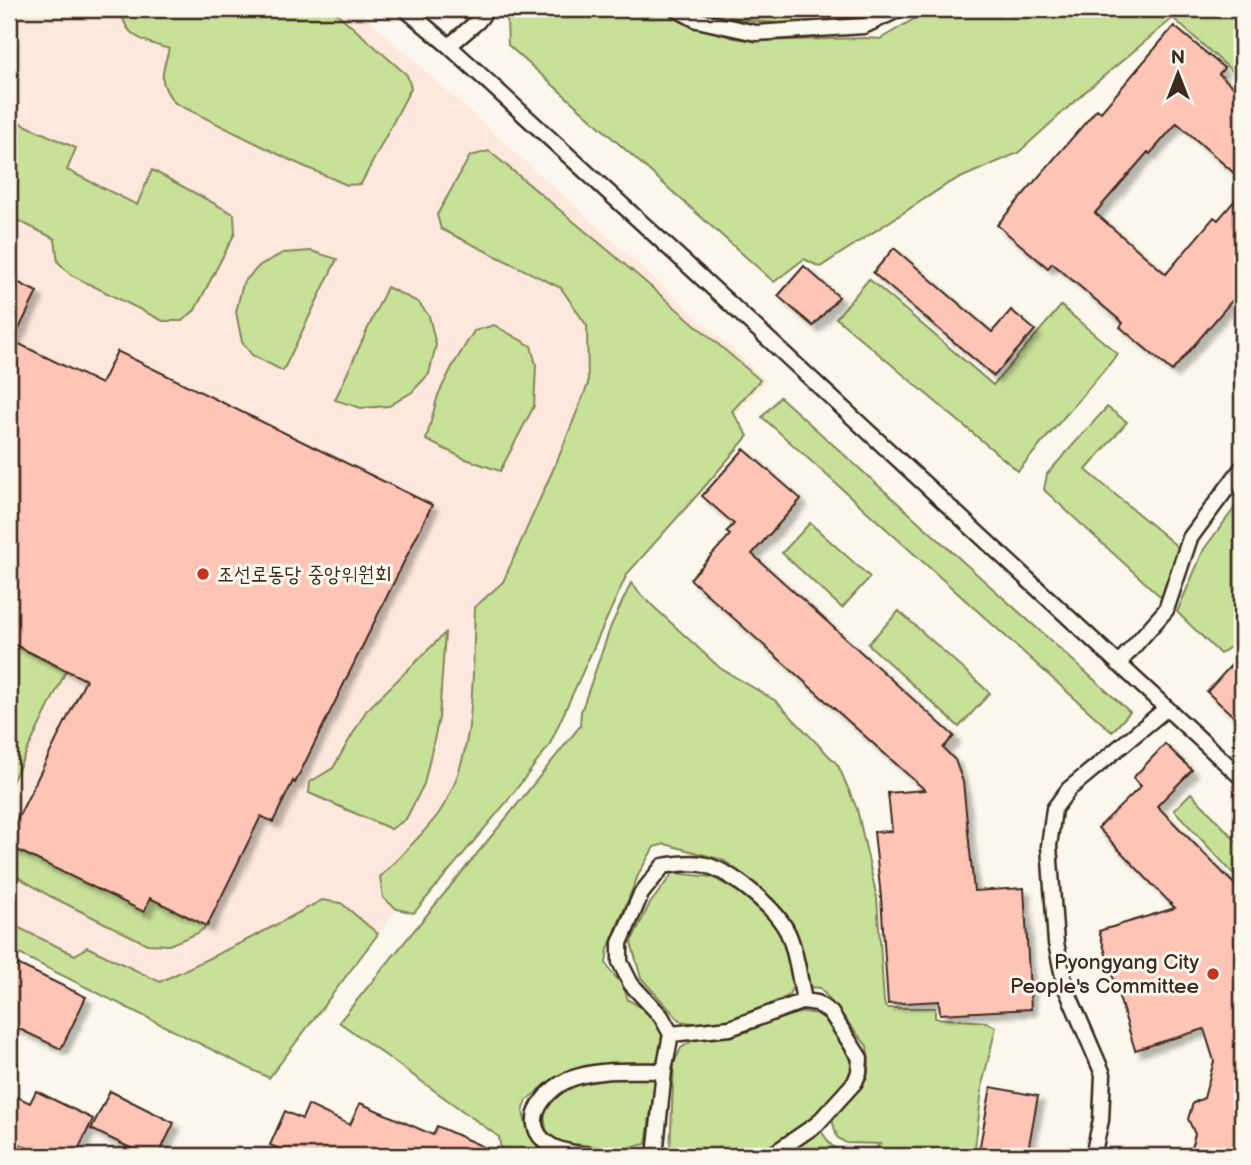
<svg xmlns="http://www.w3.org/2000/svg" width="1251" height="1165" viewBox="0 0 1251 1165" font-family="'Balsamiq Sans','Poor Story',sans-serif">
  <style>
    .built { fill: #fce8dc }
    .green { fill: #c8e198; stroke: #82865b; stroke-width: 2 }
    .building { fill: #fec4b5; stroke: #3b2a1e; stroke-width: 2; filter: url(#shadow) }
    .lines { fill: none; stroke-linecap: round; stroke-linejoin: round }
    .lane-casing { stroke: #3b2a1e; stroke-width: 19 }
    .lane { stroke: #fbf7ec; stroke-width: 14 }
    .poi-dot { fill: #c8321e; stroke: #fbf7ec; stroke-width: 2.5 }
    .labels { text-anchor: middle; stroke-width: 6; stroke-linejoin: round; paint-order: stroke }
    .poi-label { font-size: 21px; fill: #3b2a1e; stroke: #fbf7ec; text-anchor: start }
  </style>
  <defs>
    <filter id="shadow"><feDropShadow dx="6" dy="6" stdDeviation="2" flood-color="#0004"/></filter>
  </defs>
  <rect width="100%" height="100%" fill="#fbf7ec"/>
  <filter id="ink" filterUnits="userSpaceOnUse"><feTurbulence type="fractalNoise" baseFrequency=".0143" numOctaves="2"/><feDisplacementMap in="SourceGraphic" scale="14" xChannelSelector="R" yChannelSelector="G"/><feConvolveMatrix kernelMatrix="1 2 1 2 8 2 1 2 1" color-interpolation-filters="sRGB"/></filter>
  <g filter="url(#ink)">
    <path class="built" d="M9 9H357L766 380 645 521 460 826 269 1078 9 949Z"/>
    <path class="green" d="M123 9H332L407 75 411 88 361 184 347 185 292 161 175 103C157 82 162 73 169 49 148 43 120 36 123 9Z
      M512 9H658L693 26 734 38 756 41 867 38 880 39 931 9H1242V80L1173 18 1085 92 1018 153 949 183 820 267 804 259 774 282 508 45 507 21Z
      M702 9H854L853 16C803 26 751 27 702 9Z
      M18 122 76 148 67 170 137 205 152 170 234 214 235 233 195 310 182 321H163L71 275 58 262 55 239 9 216V137Z
      M489 151 609 251 760 380 732 411 748 436 700 492 627 574 549 746 505 804 414 913 397 909 383 898 380 877C400 856 422 836 439 813 478 756 472 673 475 607L503 582 560 454 588 384 587 326 561 288 441 229 437 215 470 156Z
      M311 251 337 259 283 371 252 355 242 342 236 312 243 283 260 265 283 253Z
      M869 279 993 385 1061 306 1118 354 1018 471 836 318Z
      M387 287 418 302 429 316 436 345 429 374 412 392 389 406 361 408 335 400Z
      M494 325 531 346 536 365 534 406 500 471 463 458 426 440 438 395 452 367 474 331Z
      M780 397 1130 712 1112 732 762 417Z
      M1107 407 1127 422 1086 470 1179 548 1162 598 1044 490 1047 474Z
      M1242 498V639L1220 654 1177 612 1204 549Z
      M810 523 870 577 842 608 782 553Z
      M631 583 642 596 720 668 776 701 838 765 857 809 877 898 884 1002 886 1008H935V1018L986 1022 996 1027 983 1081 974 1156H867L880 1144 846 1143 837 1137 833 1123V1110L867 1078 869 1064 867 1046 820 988 808 987 793 924 760 887 723 860 665 844 654 847 639 873 608 949 606 963 611 972 623 985 628 1000C641 1006 665 1025 663 1041 662 1048 658 1056 656 1062L564 1075 540 1089 527 1100 523 1112 526 1124 532 1139 546 1153 562 1156H502L499 1137 339 1022 512 811 580 726 581 712 611 626Z
      M899 611 990 693 959 727 868 644Z
      M445 633 439 718 424 784 406 819 391 829 309 793 310 782 333 768 366 711Z
      M9 642 66 671 9 788Z
      M1191 793 1242 847V883L1174 810Z
      M11 847 143 911 150 898 207 926 198 933 169 945 147 944 50 896 13 874 9 866V854Z
      M673 873 712 877 752 900 772 920 784 937 794 985 788 996 744 1017 723 1023 699 1024 680 1021 641 978 631 942 649 905Z
      M322 900 341 903 378 934 269 1078 9 949V923L75 955 87 947 160 982 257 935Z
      M804 1012 825 1015 855 1061 854 1075 815 1116 766 1150 749 1155 675 1154 670 1151 674 1063 681 1048 700 1036 727 1035 747 1032 778 1018Z
      M613 1075 656 1076 646 1144 620 1149 555 1142 547 1135 544 1116 552 1095 569 1082Z
      M821 1131 831 1145 847 1156H784Z"/>
    <path class="building" d="M1174 26 1224 68 1219 74 1242 95V180L1177 123 1150 154 1148 152 1095 213 1166 274 1214 217 1218 220 1242 192V289L1172 371 1120 327 1123 323 1052 263 1048 268 997 225 1097 109 1101 112Z
      M894 248 992 332 1011 310 1035 330 994 376 873 273Z
      M804 266 839 297 813 326 778 296Z
      M9 278 37 292 13 341 101 384 117 351 432 505 295 783 293 781 273 822 261 816 207 926 150 898 144 912 9 846V836L86 680 9 642Z
      M744 449 801 499 752 554 954 736 943 748 955 760 963 782 974 891 1024 888 1031 1009 940 1014 939 1001 888 1004 881 897 874 832 892 831 888 793 925 790 690 579 730 535 726 532 734 524 702 496Z
      M1242 653V724L1207 692Z
      M1165 744 1192 770 1157 806 1242 892V1156H1189L1195 1134 1188 1119 1193 1103 1204 1098 1214 1061 1204 1029 1135 1050 1099 931 1175 908 1098 828 1141 786 1133 778Z
      M9 960 86 997 61 1049 9 1024Z
      M991 1087 1038 1096 1027 1156H978Z
      M36 1091 93 1119 75 1156H44L9 1139V1093L30 1103Z
      M110 1091 174 1123 158 1156H147L91 1129Z
      M360 1103 433 1135 437 1126 504 1156H296L270 1145 285 1111 302 1119 308 1105 350 1125Z"/>
    <g class="lines">
      <g class="lane-casing">
        <path id="lane" d="M405 9 449 46 752 324 1242 778
          M676 9 697 20 756 33 864 26 900 9
          M449 46 478 21 487 9
          M1118 664 1166 610 1190 538 1242 468
          M671 1034 730 1028 804 1001 817 1003 831 1013 860 1058 859 1072 855 1082 817 1124 773 1154 767 1156
          M597 1156C585 1155 561 1152 550 1145 516 1124 546 1087 573 1078 602 1068 634 1071 664 1071
          M655 1156 664 1071 671 1034 661 1016 631 984 620 962V943L641 894 663 866C675 864 689 862 701 864 730 869 780 910 790 938 797 957 800 980 804 1001
          M1093 1156 1101 1120 1103 1074 1065 986 1056 943 1049 846 1054 809 1069 789 1167 708"/>
      </g>
      <use href="#lane" class="lane"/>
    </g>
  </g>
  <g class="poi-dot">
    <circle cx="203" cy="574" r="7"/>
    <circle cx="1213" cy="974" r="7"/>
  </g>
  <g class="labels">
    <g class="poi-label">
      <text x="217" y="581">조선로동당 중앙위원회</text>
      <text x="1199" y="969" text-anchor="end">Pyongyang City<tspan x="1199" dy="24">People's Committee</tspan></text>
    </g>
  </g>
  <rect width="1251" height="1165" fill="none" stroke="#fbf7ec" stroke-width="35"/>
  <rect x="18" y="18" width="1216" height="1130" fill="none" stroke="#3b2a1e" stroke-width="2.5" filter="url(#ink)"/>
  <g transform="translate(1178 74)" stroke="#fbf7ec" stroke-width="5" paint-order="stroke">
  <path d="M0-5L12 26L0 18L-12 26Z" fill="#3b2a1e"/>
  <text y="-10" font-size="19" font-weight="bold" text-anchor="middle" fill="#3b2a1e">N</text>
  </g>
</svg>
